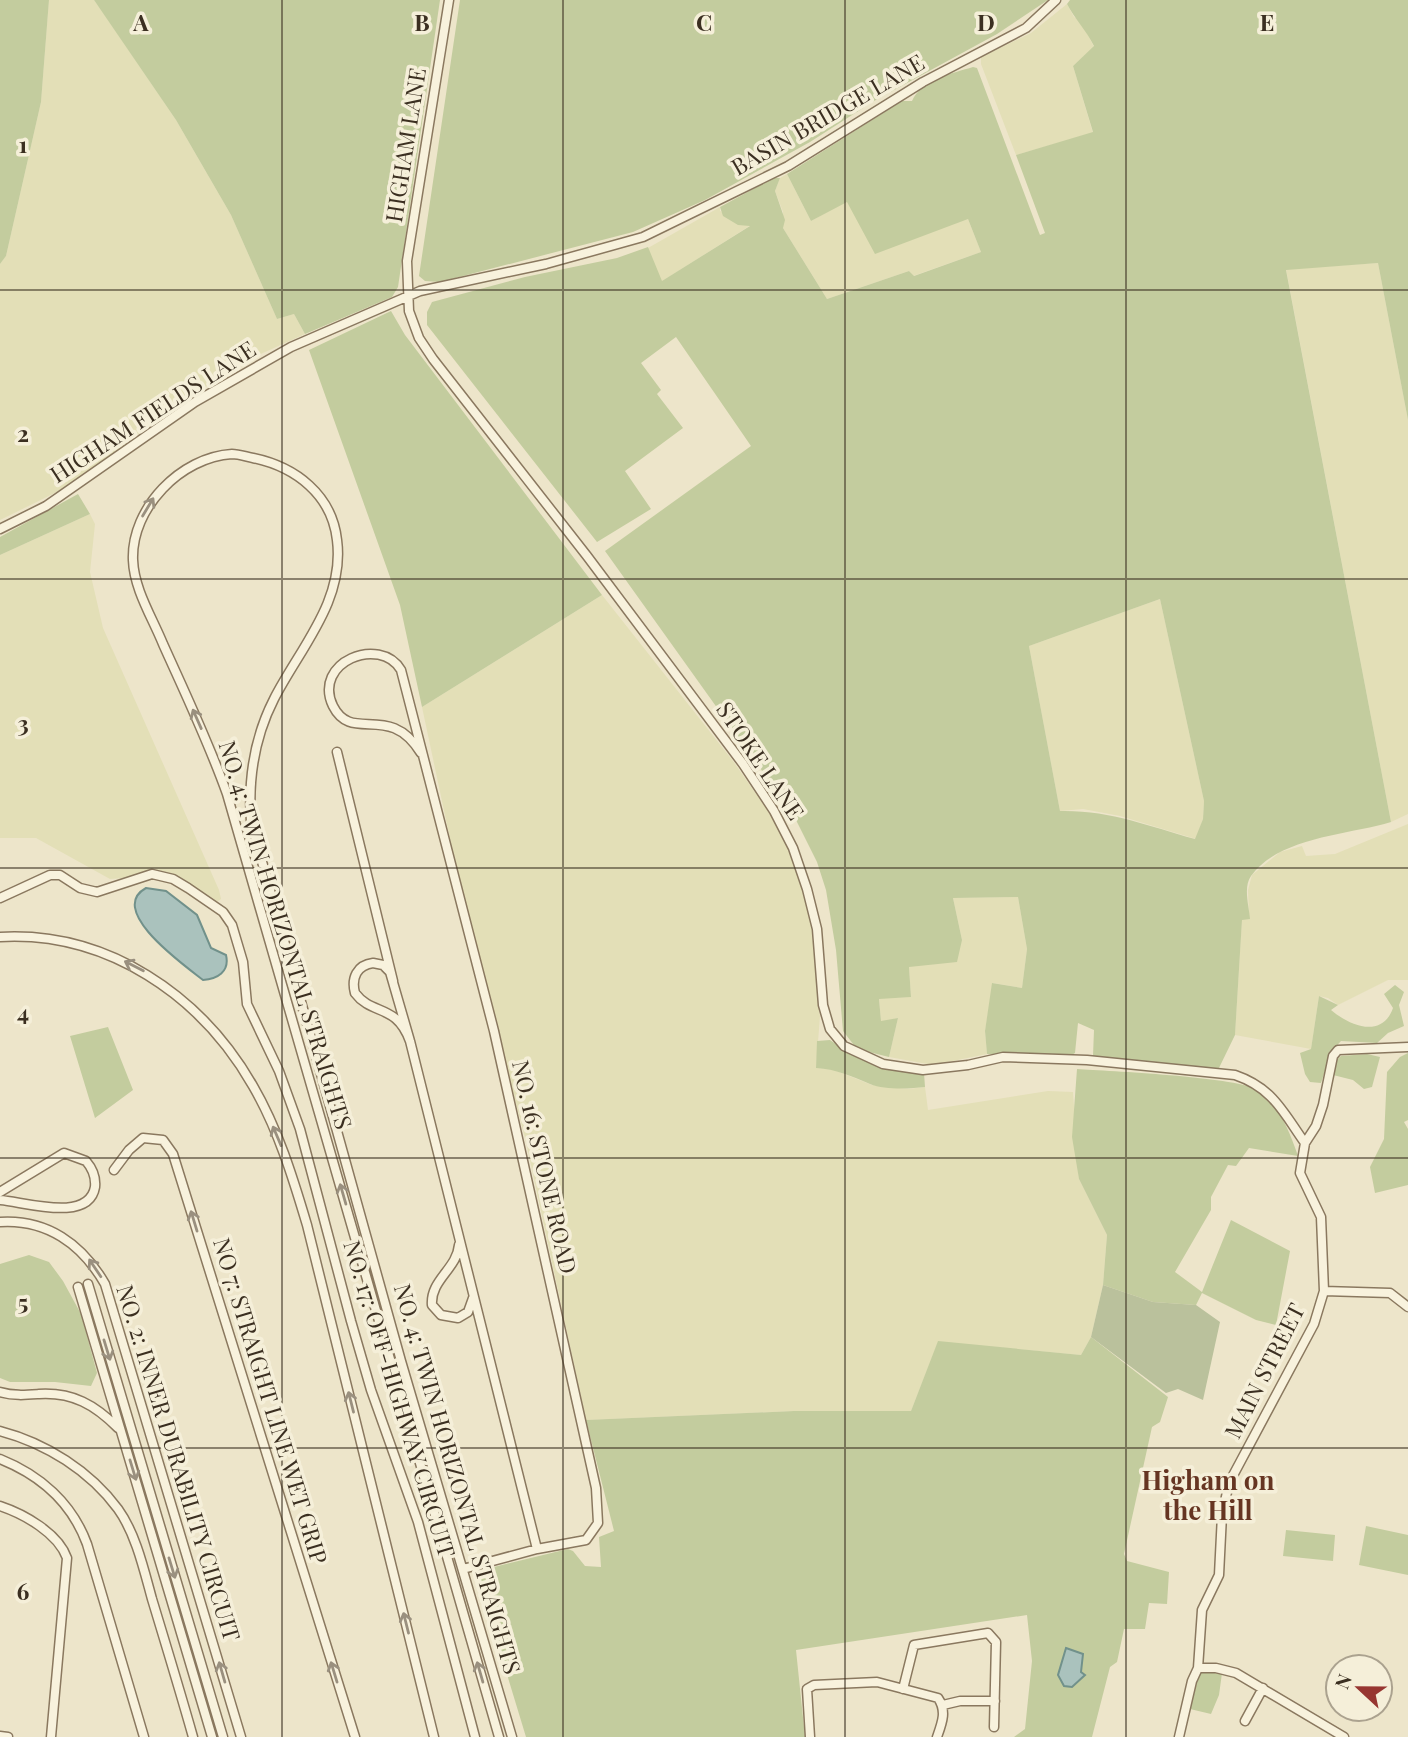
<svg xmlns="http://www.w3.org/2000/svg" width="1408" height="1737" viewBox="0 0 1408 1737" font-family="'Playfair Display',serif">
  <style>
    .farmland { fill: #e3dfb7 }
    .green { fill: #c3cc9e; fill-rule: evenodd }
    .cemetery { fill: #bac19c }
    .water { fill: #aac2bd; stroke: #71918b; stroke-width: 2 }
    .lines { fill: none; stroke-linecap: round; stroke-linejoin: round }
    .minor-casing { stroke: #8a785f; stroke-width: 11 }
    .minor { stroke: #f8f2dd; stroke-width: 8 }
    .oneway { stroke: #9a907f }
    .grid { fill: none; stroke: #3b2f21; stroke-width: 2; stroke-opacity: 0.55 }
    .labels { text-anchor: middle; stroke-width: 7; stroke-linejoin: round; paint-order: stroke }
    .street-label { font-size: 23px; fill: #3b2f21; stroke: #f5efd9 }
    .quarter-label { font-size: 26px; font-weight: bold; fill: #663522; stroke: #f5efd9 }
    .grid-label { font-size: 23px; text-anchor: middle; font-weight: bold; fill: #3b2f21; stroke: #f5efd9; stroke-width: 7; stroke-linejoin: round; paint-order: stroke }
  </style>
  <rect width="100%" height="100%" fill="#ede5ca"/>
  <path class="farmland" d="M49 0H94L104 14 176 120 231 215 277 319 294 314 305 334 254 357 179 403 71 485 0 520V264L6 256 41 102Z
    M1067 4 1074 17 1081 21 1094 47 1073 66 1093 133 1016 155 981 64V57L1031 33Z
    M787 174 811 221 847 201 854 210 968 219 981 252 913 276 909 271 827 299 783 228V212L775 191 780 178Z
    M720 207V211L751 225 661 282 648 248Z
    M1378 263 1408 420V814L1391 822 1286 269Z
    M90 514 95 524 90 572 103 628 219 890 221 899 217 902 168 875 110 879 36 838H0V555Z
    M602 595 733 761 766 808 786 843 801 880 811 923 820 1016 816 1068 832 1069 872 1085 908 1089 925 1087 928 1110 1048 1091 1073 1092 1079 1179 1107 1235 1103 1285 1091 1337 1081 1355 938 1342 911 1411H794L586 1420 526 1142 466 914 422 707Z
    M1160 599 1204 801 1203 819 1196 839 1120 816 1083 809 1060 811 1029 646Z
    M1408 824V980H1388L1338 1005 1328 998 1319 996 1311 1049 1235 1035 1242 919H1249L1248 890 1252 875 1280 852 1302 846 1306 856 1335 854Z
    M1018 897 1027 949 1022 988 993 983 985 1031 987 1054 933 1065 889 1057 898 1018 881 1022 879 998 911 997 909 967 962 940 953 898Z"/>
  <path class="green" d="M0 0H49L41 102 6 256 0 264Z
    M94 0H440L398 287 392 297 305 334 294 314 277 319 231 215 176 120Z
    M460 0H1048L997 34 874 101 810 142 705 200 633 232 440 282 425 281 419 276Z
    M1070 0H1408V420L1378 263 1286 270 1391 822C1348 835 1279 837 1251 876 1243 887 1249 906 1250 919L1242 920 1235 1035 1218 1070 1093 1056 1094 1030 1078 1023 1075 1053 1070 1056 987 1054 985 1031 992 983 1022 988 1027 949 1018 897 953 898 962 940 957 962 909 967 911 997 879 999 881 1021 898 1018 889 1057 857 1049 843 1031 836 950 826 890 817 862 793 814 605 551 751 446 676 337 641 363 661 390 657 394 683 428 625 471 651 509 597 542 427 325V312L432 302 525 277 617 258 648 247 662 281 750 226 738 225 723 216 720 207 774 178H780L775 191 785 220 783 228 827 299 909 271 914 276 981 252 968 219 875 254 847 202 811 221 787 174 902 101H912C921 80 953 73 973 67L977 68 1038 230 1040 235 1045 233 1016 155 1093 132 1073 66 1094 46C1086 30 1075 19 1067 4ZM1160 599 1204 801 1203 819 1195 839C1148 826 1110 810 1060 811L1029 646Z
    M391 311 405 335 602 595 422 707 400 605 309 350Z
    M78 494 90 514 0 555V537Z
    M1395 985 1404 992 1399 1005 1404 1026 1388 1033 1377 1043 1341 1041 1331 1052 1321 1083 1310 1082 1305 1074 1300 1053 1311 1049 1319 996 1338 1005 1331 1010C1350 1026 1382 1039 1393 1008L1384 994Z
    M108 1027 133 1090 95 1118 70 1036Z
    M830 1040C861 1062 887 1069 924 1073L925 1087C909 1089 885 1090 870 1084 851 1076 836 1069 816 1068L817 1041Z
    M1408 1053V1120L1404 1122 1408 1129V1185L1375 1193 1370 1167 1384 1139 1387 1072 1400 1057Z
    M1367 1054 1380 1057 1372 1087 1364 1089 1353 1080 1333 1075 1335 1061 1341 1056Z
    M1077 1069C1109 1071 1234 1077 1255 1089 1279 1104 1289 1130 1298 1156L1249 1148 1236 1166 1228 1165 1211 1197V1210L1175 1272 1202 1292 1231 1220 1290 1251 1276 1325 1256 1320 1202 1293 1196 1305 1153 1302 1103 1285 1107 1235 1079 1179 1072 1137Z
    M29 1255 49 1262 63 1281 81 1314 97 1373 91 1386 55 1382H10L0 1378V1264Z
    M1091 1337 1168 1397 1160 1422 1152 1427 1124 1554 1127 1561 1169 1572 1167 1604 1149 1603 1145 1629H1124L1117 1662 1110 1667 1092 1737H1014L1025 1729 1032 1661 1027 1615 796 1650 805 1737H526L478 1579 494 1567 568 1549 573 1551 585 1566 601 1567 599 1537 614 1531 586 1420 794 1411H911L938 1341 1081 1355Z
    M1366 1526 1408 1535V1575L1359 1565Z
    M1286 1530 1335 1535 1333 1561 1283 1556Z
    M1200 1671 1222 1673 1219 1695 1211 1714 1190 1709Z"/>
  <path class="cemetery" d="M1103 1285 1153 1302 1196 1305 1220 1322 1203 1400 1178 1389 1166 1393 1091 1337Z"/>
  <path class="water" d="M146 888 166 891 197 915 211 948 226 955C230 972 217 979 203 980 184 965 106 910 146 888Z
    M1066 1648 1083 1654 1081 1672 1085 1675 1072 1687 1064 1686 1058 1675Z"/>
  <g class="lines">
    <g class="minor-casing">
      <path id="minor" d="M449 0 407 261 409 311 419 338 433 359 587 556 743 764 774 811 793 848 807 889 817 929 823 1005 830 1029 844 1046 883 1064 923 1070 968 1065 1003 1057 1087 1060 1235 1075C1273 1088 1283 1112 1305 1143
        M0 529 46 506 195 402 291 347 420 291 546 264 643 237 788 166 923 82 1026 28 1056 0
        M337 752 393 981
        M421 753C389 701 352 744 333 706 312 662 380 635 401 670L494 1031 596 1488 598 1523 586 1540 537 1549 463 1569
        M0 898 50 875H60L80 888 97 892 152 874 173 879 188 888 223 912 232 925 243 962 247 1004 279 1071 300 1129 351 1321 371 1390 418 1522 475 1737
        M0 937C107 931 201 995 253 1086 278 1129 293 1178 307 1225L434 1737
        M373 963 383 965 390 972 410 1041C396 1003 372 1016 355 993 351 978 357 965 373 963Z
        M410 1041 537 1549
        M114 1170 129 1150 143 1138 163 1140 173 1154 355 1737
        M0 1192 64 1153 86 1161C92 1168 96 1177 95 1187 89 1223 25 1202 0 1200
        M0 1222C47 1219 82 1244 105 1284L241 1737
        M459 1245C457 1269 430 1280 432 1305L441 1315 458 1318 468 1312 473 1298
        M88 1284 223 1737
        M78 1287 212 1737
        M1324 1291 1390 1293 1408 1307
        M0 1392C14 1396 25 1395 39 1394 73 1392 95 1405 118 1428
        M0 1431C46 1443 90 1471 118 1509 136 1534 144 1570 152 1599 166 1645 180 1691 193 1737
        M0 1459C40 1475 72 1503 87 1544L144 1737
        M0 1506C24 1514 58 1533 67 1558L51 1737
        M1198 1668H1216L1236 1673 1344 1737
        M903 1689 914 1645 988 1633 996 1642 994 1727
        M943 1705 960 1701H995
        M1245 1721 1263 1688
        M0 1736 8 1737
        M499 1737 227 794C209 743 185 693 163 644 152 617 134 589 133 560 131 508 181 457 232 454 239 454 247 457 253 458 296 467 332 495 337 540 345 601 300 648 274 699 254 738 248 779 251 822L401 1361 512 1737
        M810 1737 807 1689 814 1685 877 1682 938 1698C947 1711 942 1723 937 1737
        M1179 1737 1192 1681 1198 1668 1202 1610 1219 1575 1222 1515 1229 1483 1314 1324 1324 1291 1321 1217 1300 1173 1305 1143 1316 1126 1323 1105 1333 1056 1338 1050 1408 1047"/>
    </g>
    <use href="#minor" class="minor"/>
  </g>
  <defs><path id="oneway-shaft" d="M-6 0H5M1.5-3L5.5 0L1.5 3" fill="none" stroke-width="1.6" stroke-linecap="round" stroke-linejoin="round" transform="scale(1.75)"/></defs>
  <g class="oneway">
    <use href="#oneway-shaft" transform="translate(148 507) rotate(-59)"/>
    <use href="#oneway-shaft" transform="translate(197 719) rotate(-114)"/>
    <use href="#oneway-shaft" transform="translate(134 966) rotate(-153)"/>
    <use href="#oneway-shaft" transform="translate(277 1136) rotate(-113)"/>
    <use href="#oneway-shaft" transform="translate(343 1194) rotate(-106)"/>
    <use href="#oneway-shaft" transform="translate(194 1221) rotate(-107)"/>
    <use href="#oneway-shaft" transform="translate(95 1268) rotate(-124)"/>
    <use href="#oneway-shaft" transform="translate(107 1350) rotate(73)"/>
    <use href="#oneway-shaft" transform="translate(351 1402) rotate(-104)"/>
    <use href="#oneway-shaft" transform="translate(133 1470) rotate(73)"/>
    <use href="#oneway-shaft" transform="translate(172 1568) rotate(73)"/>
    <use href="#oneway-shaft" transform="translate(406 1623) rotate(-104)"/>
    <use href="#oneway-shaft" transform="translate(222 1672) rotate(-106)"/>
    <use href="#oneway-shaft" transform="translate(334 1672) rotate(-107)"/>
    <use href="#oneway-shaft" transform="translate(480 1672) rotate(-106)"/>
  </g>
  <path class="grid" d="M282 0V1737M563 0V1737M845 0V1737M1126 0V1737M0 290H1408M0 579H1408M0 868H1408M0 1158H1408M0 1448H1408"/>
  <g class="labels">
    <g class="street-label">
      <text transform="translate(828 115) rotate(-30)" y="8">BASIN BRIDGE LANE</text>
      <text transform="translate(406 145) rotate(-81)" y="8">HIGHAM LANE</text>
      <text transform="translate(153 412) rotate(-33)" y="8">HIGHAM FIELDS LANE</text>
      <text transform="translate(760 761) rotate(56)" y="8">STOKE LANE</text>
      <text transform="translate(285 935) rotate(73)" y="8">NO. 4: TWIN HORIZONTAL STRAIGHTS</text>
      <text transform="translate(544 1167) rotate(77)" y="8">NO. 16: STONE ROAD</text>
      <text transform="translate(1265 1371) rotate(-63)" y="8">MAIN STREET</text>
      <text transform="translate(399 1399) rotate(73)" y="8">NO. 17: OFF-HIGHWAY CIRCUIT</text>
      <text transform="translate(270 1401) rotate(73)" y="8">NO 7: STRAIGHT LINE WET GRIP</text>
      <text transform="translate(178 1463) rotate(73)" y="8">NO. 2: INNER DURABILITY CIRCUIT</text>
      <text transform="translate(457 1479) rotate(74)" y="8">NO. 4: TWIN HORIZONTAL STRAIGHTS</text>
    </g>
    <g class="quarter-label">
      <text x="1208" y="1490">Higham on<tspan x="1208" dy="30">the Hill</tspan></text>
    </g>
  </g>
  <g class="grid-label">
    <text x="141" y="31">A</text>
    <text x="422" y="31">B</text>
    <text x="704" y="31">C</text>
    <text x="986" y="31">D</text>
    <text x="1267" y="31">E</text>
    <text x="23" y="153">1</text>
    <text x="23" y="442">2</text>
    <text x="23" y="732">3</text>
    <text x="23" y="1021">4</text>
    <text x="23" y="1311">5</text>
    <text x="23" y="1600">6</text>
  </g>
  <g transform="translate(1359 1688) rotate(292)"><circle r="33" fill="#f5efd9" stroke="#aba28f" stroke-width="2"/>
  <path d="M0-5L12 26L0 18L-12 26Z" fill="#973631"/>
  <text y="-10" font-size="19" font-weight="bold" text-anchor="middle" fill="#3b2f21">N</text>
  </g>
</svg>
